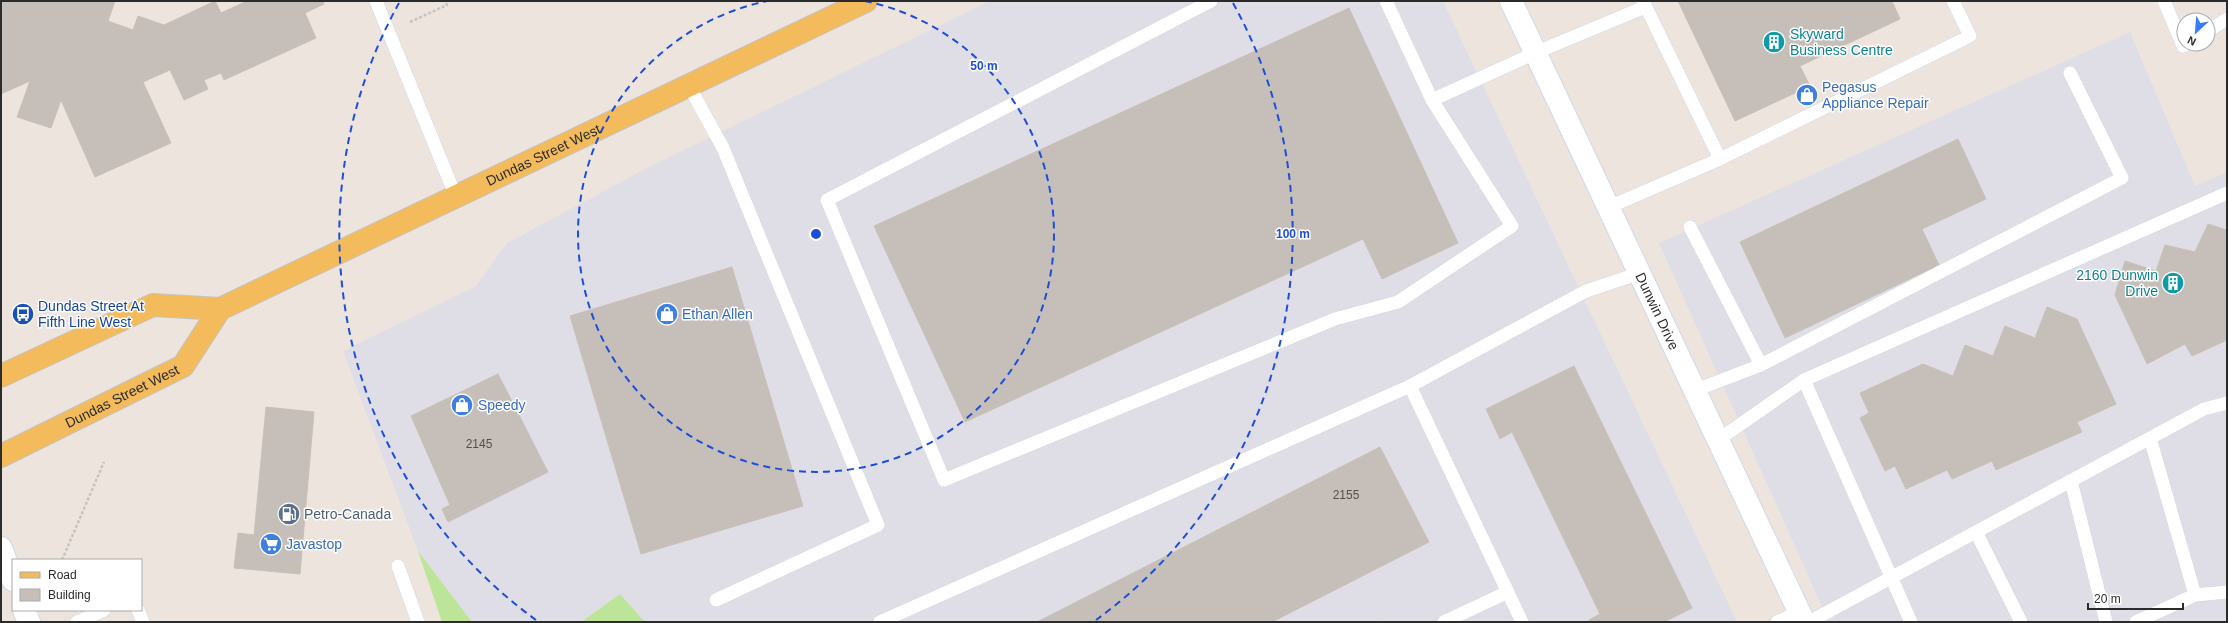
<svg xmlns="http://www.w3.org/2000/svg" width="2228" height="623" viewBox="0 0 2228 623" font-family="Helvetica,sans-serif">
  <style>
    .industrial { fill: #dfdee6 }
    .green { fill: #bde599 }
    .building { fill: #c6bfb9; stroke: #c9c0b7 }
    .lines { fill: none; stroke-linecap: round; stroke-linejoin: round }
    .lane-casing { stroke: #d2d8e4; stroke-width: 14 }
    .street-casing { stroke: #d2d8e4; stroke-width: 24 }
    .secondary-casing { stroke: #d2d8e4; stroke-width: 24 }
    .primary-casing { stroke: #c4c4c4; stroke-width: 24 }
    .path { stroke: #c4c4c4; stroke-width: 2.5; stroke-dasharray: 3 2; stroke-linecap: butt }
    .lane { stroke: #fff; stroke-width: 13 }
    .street { stroke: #fff; stroke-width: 22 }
    .secondary { stroke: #fff; stroke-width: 22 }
    .primary { stroke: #f3bb5c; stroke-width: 22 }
    .ring { fill: none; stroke: #1d4ed8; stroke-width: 2; stroke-dasharray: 7 5 }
    .labels { text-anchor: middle; stroke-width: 3; stroke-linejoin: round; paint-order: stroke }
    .number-label { font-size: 12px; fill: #52504e }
    .culture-label { font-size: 14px; fill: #0d838f; stroke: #fff; text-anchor: start }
    .shop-label { font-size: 14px; fill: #366cbe; stroke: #fff; text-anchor: start }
    .street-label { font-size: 14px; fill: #2b2b2b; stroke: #fff }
    .transit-label { font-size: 14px; fill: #164399; stroke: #fff; text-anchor: start }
    .service-label { font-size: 14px; fill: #4e5e75; stroke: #fff; text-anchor: start }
    .centre { fill: #1d4ed8; stroke: #fff; stroke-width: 2 }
    .ring-label { font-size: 12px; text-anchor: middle; font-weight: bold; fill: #1d4ed8; stroke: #fff; stroke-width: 3; stroke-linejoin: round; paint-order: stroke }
  </style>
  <rect width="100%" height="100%" fill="#ede4dd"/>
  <path class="industrial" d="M990 1H1443L1737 622H1380L1379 620 1374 622H645L620 594 581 622H472L418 551 343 351 476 286 507 243 651 166Z
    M2130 32 2195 186 2227 172V622H1829L1659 243Z"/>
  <path class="green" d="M418 551 472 622H442Z
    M620 594 645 622H581Z"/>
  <path class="building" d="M1 1H115L108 21 133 30 138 16 164 25 215 1 221 13 247 1H323L324 4 305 13 316 38 224 80 221 73 204 80 208 89 184 100 170 70 143 82 171 143 95 177 61 100 51 128 17 117 30 81 1 94Z
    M1678 1H1892L1900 19 1800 66 1810 86 1735 121Z
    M1349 8 1458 243 1382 279 1363 239 965 422 874 226Z
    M1958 139 1986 199 1922 229 1939 265 1785 338 1740 242Z
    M2208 224 2227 230V340L2192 356 2185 344 2147 364 2115 295 2125 261 2156 271 2165 245 2195 252Z
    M732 267 803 506 641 554 570 316Z
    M2047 307 2077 319 2116 404 2077 422 2082 432 1996 470 1992 461 1952 479 1947 470 1906 489 1895 466 1885 471 1860 418 1869 413 1860 393 1923 364 1953 376 1965 345 1993 356 2005 326 2035 338Z
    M1574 366 1692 608 1664 622H1590L1589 620 1600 614 1512 432 1500 439 1486 409Z
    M498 374 548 472 448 522 442 509 450 505 411 416Z
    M266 407 314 412 300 574 234 568 238 533 254 535Z
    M1380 447 1429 542 1272 622H1037Z"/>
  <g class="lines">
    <g class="lane-casing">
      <path id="lane" d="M376 1 456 197
        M1211 1 827 200 944 480 1335 319 1398 302 1512 226 1432 100 1386 1
        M1643 1 1720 159
        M2164 1 2183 46 2187 44
        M2208 31 2227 19
        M689 86 723 148 878 525 716 600
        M1432 100 1537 52 1645 7
        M1609 207 1720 159 1970 36 1953 1
        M1690 227 1761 365
        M1804 380 1911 622
        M1410 386 1522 622
        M1696 390 1761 365 2122 178 2070 73
        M2150 438 2195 595
        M1718 440 1804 380 2227 193
        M2071 481 2106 622
        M1976 532 2021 622
        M398 566 418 622
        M138 610 143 622
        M77 622 104 610
        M880 622 1410 386 1586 291 1640 273
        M1444 622 1508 592
        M1777 622 1799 612
        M1809 622 2204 409 2227 403
        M2136 622 2195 595 2227 592"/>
    </g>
    <g class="street-casing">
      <g id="street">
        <path id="s1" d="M1511 1 1804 622"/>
      </g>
    </g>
    <g class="secondary-casing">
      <path id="secondary" d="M1 548 13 580
        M24 610 29 622"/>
    </g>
    <g class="primary-casing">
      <g id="primary">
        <path id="s2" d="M1 376 153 305 220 309 866 1"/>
        <path id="s3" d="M1 456 183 366 220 309"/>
      </g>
    </g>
    <path class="path" d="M410 22 447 5 445 1
      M62 560 104 462"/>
    <use href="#lane" class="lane"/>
    <use href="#street" class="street"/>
    <use href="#secondary" class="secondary"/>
    <use href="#primary" class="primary"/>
  </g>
  <g class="ring">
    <path d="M865 1A238 238 0 1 1 767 1"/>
    <path d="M536 620A477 477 0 0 1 399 3M1233 3A477 477 0 0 1 1096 620"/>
  </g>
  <defs>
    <g id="building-disc" transform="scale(1.15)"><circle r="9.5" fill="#0f9aa8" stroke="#fff"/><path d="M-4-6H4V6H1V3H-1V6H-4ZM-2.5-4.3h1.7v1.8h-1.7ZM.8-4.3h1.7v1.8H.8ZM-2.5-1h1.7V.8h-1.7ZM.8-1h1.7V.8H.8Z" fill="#fff"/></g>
    <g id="shop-disc" transform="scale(1.15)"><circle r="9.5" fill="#3f7fe0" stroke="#fff"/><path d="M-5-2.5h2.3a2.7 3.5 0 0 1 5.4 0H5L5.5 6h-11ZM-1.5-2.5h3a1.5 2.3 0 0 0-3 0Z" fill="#fff"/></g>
    <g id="bus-disc" transform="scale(1.15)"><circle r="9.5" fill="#1a4fb4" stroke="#fff"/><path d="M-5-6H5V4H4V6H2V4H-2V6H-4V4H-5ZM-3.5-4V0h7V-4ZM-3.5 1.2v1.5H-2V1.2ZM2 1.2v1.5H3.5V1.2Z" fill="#fff"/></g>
    <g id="fuel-disc" transform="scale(1.15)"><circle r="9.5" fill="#5c6f8a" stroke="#fff"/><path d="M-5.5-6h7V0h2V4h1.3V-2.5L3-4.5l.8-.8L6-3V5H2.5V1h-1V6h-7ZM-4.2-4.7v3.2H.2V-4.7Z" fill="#fff"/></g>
    <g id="supermarket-disc" transform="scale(1.15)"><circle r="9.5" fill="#3f7fe0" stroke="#fff"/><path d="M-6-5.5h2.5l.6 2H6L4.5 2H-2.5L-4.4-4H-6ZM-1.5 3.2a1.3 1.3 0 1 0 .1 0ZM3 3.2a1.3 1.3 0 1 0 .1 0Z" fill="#fff"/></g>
  </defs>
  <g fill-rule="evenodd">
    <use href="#building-disc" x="1774" y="42"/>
    <use href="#shop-disc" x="1807" y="95"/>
    <use href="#building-disc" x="2173" y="283"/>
    <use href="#bus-disc" x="23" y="314"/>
    <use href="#shop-disc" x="667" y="314"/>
    <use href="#shop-disc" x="462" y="405"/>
    <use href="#fuel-disc" x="289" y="514"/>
    <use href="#supermarket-disc" x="271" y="544"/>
  </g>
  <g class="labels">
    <g class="number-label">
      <text x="479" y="448">2145</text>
      <text x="1346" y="499">2155</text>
    </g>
    <g class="culture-label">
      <text x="1790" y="39">Skyward<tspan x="1790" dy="16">Business Centre</tspan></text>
      <text x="2158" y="280" text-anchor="end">2160 Dunwin<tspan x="2158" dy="16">Drive</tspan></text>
    </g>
    <g class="shop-label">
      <text x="1822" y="92">Pegasus<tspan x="1822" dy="16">Appliance Repair</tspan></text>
      <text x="682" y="319">Ethan Allen</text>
      <text x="478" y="410">Speedy</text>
      <text x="286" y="549">Javastop</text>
    </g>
    <g class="street-label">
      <text dy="5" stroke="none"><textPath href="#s2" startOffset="593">Dundas Street West</textPath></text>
      <text dy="5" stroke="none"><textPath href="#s1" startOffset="343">Dunwin Drive</textPath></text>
      <text dy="5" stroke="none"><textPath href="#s3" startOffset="135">Dundas Street West</textPath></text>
    </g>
    <g class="transit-label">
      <text x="38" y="311">Dundas Street At<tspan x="38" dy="16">Fifth Line West</tspan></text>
    </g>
    <g class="service-label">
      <text x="304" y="519">Petro-Canada</text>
    </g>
  </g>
  <circle cx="816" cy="234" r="6" class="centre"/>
  <g class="ring-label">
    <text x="984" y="70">50 m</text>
    <text x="1293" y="238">100 m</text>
  </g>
  <rect width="2228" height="623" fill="none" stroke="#2b2b2b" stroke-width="4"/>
  <rect x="12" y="559" width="130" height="52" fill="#ffffff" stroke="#aaaaaa"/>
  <rect x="20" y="572" width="20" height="6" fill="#f3bb5c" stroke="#aaaaaa"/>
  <text x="48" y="579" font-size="12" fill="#2b2b2b">Road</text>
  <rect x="20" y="589" width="20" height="12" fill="#c6bfb9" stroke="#aaaaaa"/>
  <text x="48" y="599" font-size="12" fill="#2b2b2b">Building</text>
  <g transform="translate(2196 32) rotate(206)"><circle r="19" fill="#ffffff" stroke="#aaaaaa"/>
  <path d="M0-3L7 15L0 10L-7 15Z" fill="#3a7afd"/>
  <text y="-6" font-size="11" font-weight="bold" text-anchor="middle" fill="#2b2b2b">N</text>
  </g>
  <path d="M2088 603v6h95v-6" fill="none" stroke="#2b2b2b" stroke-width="2"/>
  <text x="2094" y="603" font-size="12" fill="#2b2b2b" stroke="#ffffff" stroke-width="3" paint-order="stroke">20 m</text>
</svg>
